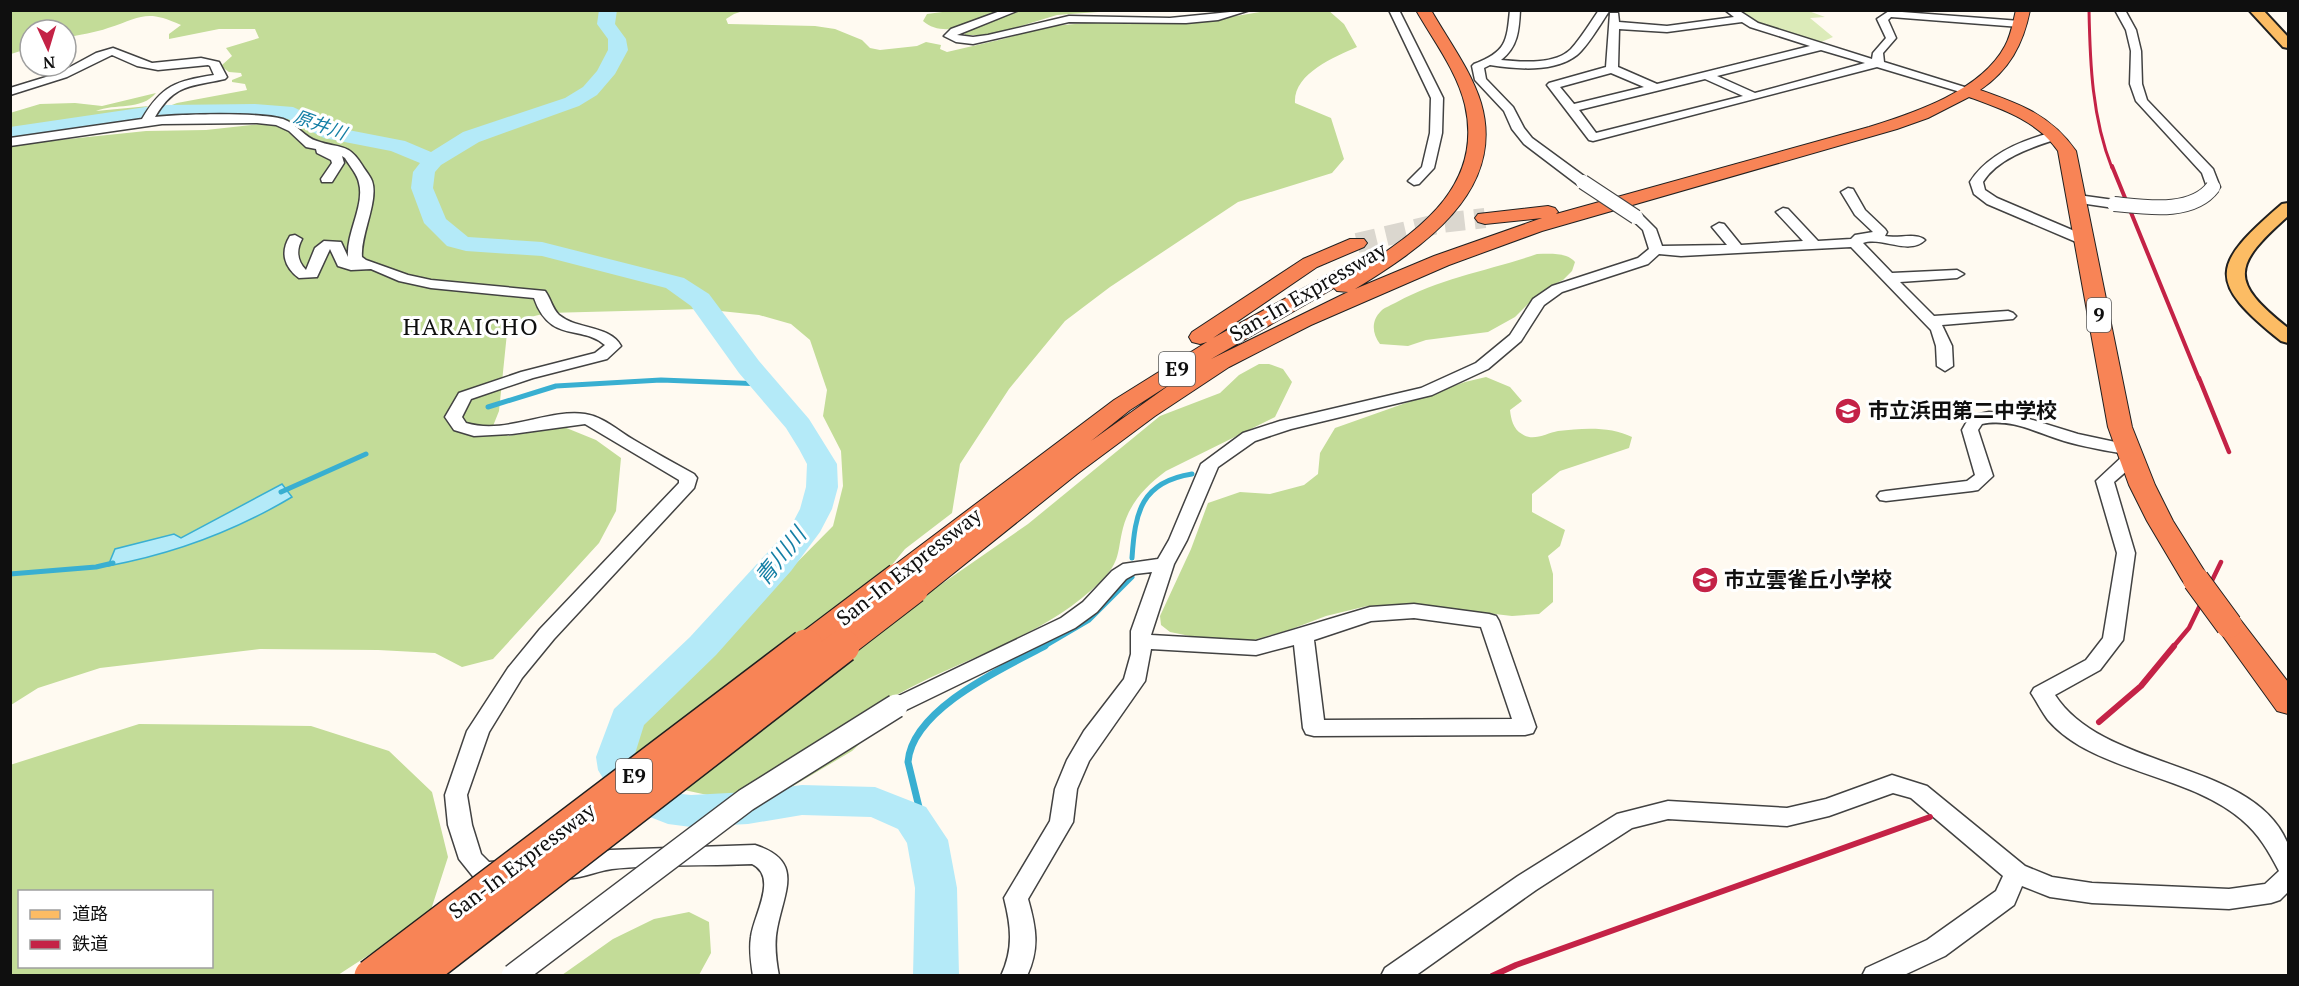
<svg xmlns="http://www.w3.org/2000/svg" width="2299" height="986" viewBox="0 0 2299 986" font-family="'PT Serif','Noto Sans JP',serif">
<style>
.green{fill:#dcebb9}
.forest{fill:#c3dc98;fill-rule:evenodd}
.water{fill:#b4eaf8;stroke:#39afd1;stroke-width:1.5}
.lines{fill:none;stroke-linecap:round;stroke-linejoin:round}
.stream-far1{stroke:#39afd1;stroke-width:5}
.stream{stroke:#39afd1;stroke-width:7}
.river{fill:#b4eaf8;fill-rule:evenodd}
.highway-tunnel{stroke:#dbd7cf;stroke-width:20;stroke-dasharray:20 10;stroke-linecap:butt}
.minor-casing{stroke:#424242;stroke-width:3}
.major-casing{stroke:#202020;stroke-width:4}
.highway-casing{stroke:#202020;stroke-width:2}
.minor{fill:#fff;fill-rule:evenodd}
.major{fill:#fcbc64;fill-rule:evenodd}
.highway{fill:#f88456;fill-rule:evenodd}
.rail-far3{stroke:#c42246;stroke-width:3}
.rail-far2{stroke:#c42246;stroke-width:4}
.rail-far1{stroke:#c42246;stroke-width:4.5}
.rail{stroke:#c42246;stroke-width:6}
.minor-bridge-far1-casing{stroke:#424242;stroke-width:16;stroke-linecap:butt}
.minor-bridge-casing{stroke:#424242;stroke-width:26;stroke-linecap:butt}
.highway-bridge-far1-casing{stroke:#202020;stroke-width:28;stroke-linecap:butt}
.highway-bridge-casing{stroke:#202020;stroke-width:36;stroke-linecap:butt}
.minor-bridge-far1{stroke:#fff;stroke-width:14}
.minor-bridge{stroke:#fff;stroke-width:23}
.highway-bridge-far1{stroke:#f88456;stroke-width:26}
.highway-bridge{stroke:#f88456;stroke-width:33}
.labels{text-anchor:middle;stroke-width:6;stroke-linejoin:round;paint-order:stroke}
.far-water-label{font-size:18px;font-style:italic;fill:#147fa5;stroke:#fff}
.shield{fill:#fff;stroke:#575757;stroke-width:1.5}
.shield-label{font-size:20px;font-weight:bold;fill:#0f0f0f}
.street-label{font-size:21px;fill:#0f0f0f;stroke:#fff}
.poi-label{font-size:21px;font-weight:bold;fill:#0f0f0f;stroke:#fff;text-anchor:start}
.water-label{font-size:22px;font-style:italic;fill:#147fa5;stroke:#fff}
.quarter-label{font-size:24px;letter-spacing:1.5px;fill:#0f0f0f;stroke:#fff}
</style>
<rect width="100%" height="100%" fill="#fffaf1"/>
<path class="green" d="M1806,10L1825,17L1810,18L1833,37L1819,43L1753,22L1736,11Z"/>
<path class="forest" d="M746,10L734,14L726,19L728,24L815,26L835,29L862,40L870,48L880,50L917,46L926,42L941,45L940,49L947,52L1003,39L1042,27L1097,22L1218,19L1266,11L1328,10L1344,24L1357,47C1334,57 1293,74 1295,103L1331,118L1344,159L1332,173L1238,202L1110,287L1065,321L1009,389L960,464L952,513L905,549L886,572L913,597L933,590L1028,524L1160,416L1220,393L1239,375L1259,364H1269L1283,369L1292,382L1275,417L1166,471C1146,486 1130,502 1123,528C1117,552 1121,561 1101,581C1039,643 949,660 878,706L872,732L852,751L788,789L726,799L647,782L630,765V741L634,722L667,694L833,526L843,486L841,451L823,416L827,390L810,340L791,324L759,315L701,309L547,313L518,320L507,333L499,411L493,426L508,436L564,427L596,440L621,458L616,511L599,543L493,659L462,667L435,653L378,650L260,649L100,668L38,688L11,705V145L146,131L206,130L287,121C252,109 209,116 173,117L163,115L164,108L177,103L247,90L245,84L232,82V80L242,76L241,73L229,72L222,67V65L232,56L226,48L259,38L255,29H219L169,39V34L181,25C146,9 142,17 108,28C95,33 80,34 66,38V30H30V48L11,54V11Z
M950,11H1008C985,19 945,41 923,21L927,14Z
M1020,11H1112L1057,15L991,35H965L964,31Z
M156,93C141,111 115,103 96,111L149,106L117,117L133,121L11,140L10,113L40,104L75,103L102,106Z
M1537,254C1549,254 1567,252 1575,262L1572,271L1563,280L1552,285L1529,303L1515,317L1488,332L1426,340L1408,346L1380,344C1372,333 1371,321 1381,311C1385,307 1392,305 1397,302C1440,278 1491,270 1537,254Z
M1486,377L1510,387L1522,401L1510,410C1511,419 1513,429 1522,434C1533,442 1547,433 1558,431C1582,428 1611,426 1632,437L1629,448L1560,471L1532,494V512L1565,530L1560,546L1548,556L1553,574V602L1539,614L1512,616L1418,605L1367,606L1326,616L1289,630L1250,641L1200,638L1170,632L1161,625L1160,616L1191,549L1208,503L1240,492L1270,494L1304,485L1318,474L1320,453L1335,428L1465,382Z
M139,724L311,726L389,751L432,792L448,857L429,916L338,975H11L10,765ZM20,892H212V966H20Z
M689,912L709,922L711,953L699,975H562L613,939L654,919Z"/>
<path class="water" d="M282,484L292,497C235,531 173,554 108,566L115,549L174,534L181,538Z"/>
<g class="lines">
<path class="stream-far1" d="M488,407L556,386L661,380L764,384
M281,492L366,454
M1132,558C1135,512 1141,482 1192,474
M10,574L96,567L113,563
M1043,647L1089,620L1132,577"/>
<path class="stream" d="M927,840L908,762C912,709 1003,668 1045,646"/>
<path class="river" d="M599,10H617L615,24L626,39L628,50L615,74L597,95L579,106L479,142L441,165L435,172L433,188L446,219L468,237L542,242L684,278L709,294L759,361L809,419L837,464L838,487L832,509L820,532L791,571L716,655L644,725L634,757L637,768L647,783L672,793L691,795L748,792L802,785L875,787L926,807L948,840L957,888L959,976H913L915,888L907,843L898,829L871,817L802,815L748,824L691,827L668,824L619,805L598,770L596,757L614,709L690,637L790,528L800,509L806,487L807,464L799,449L786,428L739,373L691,306L666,288L542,256L466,251L447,246L424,223L411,188L413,172L420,163L391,151L324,138L288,119L255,116L166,117L159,115L156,111L159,107L166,105L255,104L293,107L338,128L405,141L431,152L463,132L565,98L583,87L597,71L608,50V39L597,24Z
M146,107L153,109L156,113L153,117L10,139V127Z"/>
<path class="highway-tunnel" d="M1357,243L1441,223L1485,218"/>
<defs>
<path id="minor" d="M1003,10H1019L957,35L973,37L988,35L1069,16L1170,18L1250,10L1218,20L1186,23L1069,22L973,44L956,42L944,36L951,29Z
M1389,10H1399L1443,98L1442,133L1434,168L1419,184L1414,185L1408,181L1422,167L1430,133L1431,98Z
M1510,10H1520C1519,30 1518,47 1501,60C1522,62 1555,65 1571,49C1581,38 1590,23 1599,10H1610C1601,23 1588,46 1577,55C1554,73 1516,69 1490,65L1484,68L1486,79L1513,107L1524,128L1532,138L1588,179L1589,182L1588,185H1578L1524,144L1512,129L1504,111L1475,80L1472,66L1474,64C1506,52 1507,42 1510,10Z
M1725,10H1738L1758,23L1872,59L1873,53L1886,38L1877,19L1889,11L2020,21L2025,24L2020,27L1891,17L1888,20L1896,38L1883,53L1884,62L1971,89L1973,91L1967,94L1877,67L1593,141L1589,140L1547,85L1549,83L1606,67L1610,13H1618L1619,22L1667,26L1734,17ZM1742,22L1750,27L1810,46L1657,84L1618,67L1619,29L1667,32ZM1821,50L1865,63L1755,93L1717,76ZM1611,73L1644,87L1574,104L1560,87ZM1705,79L1743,96L1596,133L1579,110Z
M2115,10H2125L2136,30L2141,51L2142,84L2147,100L2213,169L2220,187L2218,190H2208L2202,173L2136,101L2130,84L2131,51L2126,30Z
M113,48L152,63L201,58L219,62L227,77L225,79C191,87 175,83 155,117C181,114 259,112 283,119C297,124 305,138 317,141C339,149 348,142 362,165C365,170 370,176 372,181C379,201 360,235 362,257L366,260L408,275L431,280L545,291C551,299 552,308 559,315C577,330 610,325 621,346L607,359L533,378L471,399L462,417L466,423C506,435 546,409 585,414C604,417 618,431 634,440C654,452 674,463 694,474L697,478L694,488L554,639L522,678L489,732L467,795L472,825L481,854L489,862L506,861L515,864L518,871L515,878L484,882L475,879L459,859L448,825L445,795L467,731L508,668L540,629L679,483V480L585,424L512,434L474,436L454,430L445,417L459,393L521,372L595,353L605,345C581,324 550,344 534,298L431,288L399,281L371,269L351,270L338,266L330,249L317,277L299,278C284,267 280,252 290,236L295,235L302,239C296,250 297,261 306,270L315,248L324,241L341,242L348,257C346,233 365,205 359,183C358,175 349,165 345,158L342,156L344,163L332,182H322L321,179L332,163L331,160L317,153L316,149L306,147L289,131L276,125L257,123L162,124L10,146V138L142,119C162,85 176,81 214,75L210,66L208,65L158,70L137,66L112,55L67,77L10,95V88L59,73L96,53Z
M2050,133L2056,137L2054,140C2030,148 1997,159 1983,182L1985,190L1997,198L2091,238L2093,241L2091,244H2081L1987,204L1974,194L1970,182C1987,155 2020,141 2050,133Z
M1848,188L1853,189L1865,210L1885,229L1887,232L1885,236C1897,239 1916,232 1925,240C1909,256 1881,236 1863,243L1892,273L1957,270L1964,274L1957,278L1900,282L1934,316L2008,311L2013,313L2016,316L2013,319L1942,325L1952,346L1953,366L1945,371L1937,366L1936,346L1931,330L1851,247L1681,256L1659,254L1648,264L1562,292L1544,305L1521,341L1488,369L1432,395L1291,429L1255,441L1218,467L1187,540L1174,564L1151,635L1256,641L1370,607L1414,604L1489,614L1496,616L1499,621L1536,727L1533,733L1525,735L1314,736L1306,734L1303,728L1294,645L1256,655L1151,649L1145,681L1089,761L1077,789L1073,822L1028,899C1036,927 1040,948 1027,976H1001C1014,948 1011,926 1004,898L1050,821L1055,789L1067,760L1084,731L1124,679L1131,654V631L1152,572L1135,574L1126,579L1097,612L1075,628L904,711L896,714L888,711L885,706L888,701L1061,618L1083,602L1112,571L1123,564L1158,559L1169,540L1201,464L1243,433L1280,421L1421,388L1476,363L1510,335L1533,299L1552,286L1638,258L1649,249L1643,230L1629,217L1631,214H1641L1656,229L1662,246L1727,245L1712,227L1719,223L1724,224L1741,245L1803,241L1776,212L1783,208L1788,209L1818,241L1851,239L1855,235L1873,232L1855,215L1841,192ZM1414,618L1481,627L1512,719L1324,720L1314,640L1371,621Z
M2078,195L2114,200L2121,204L2114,208L2073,202L2071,199Z
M1989,412L2013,414L2078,434L2134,446L2137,450L2134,454L2140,458L2137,462L2114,482L2135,553L2123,640L2100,670L2055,695C2104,771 2252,760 2287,842C2292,852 2288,880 2288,892L2280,900L2271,903L2229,909L2092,903L2050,897L2022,886L2014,905L1945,956L1902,976H1862L1866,968L1927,940L1996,891L2003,876L1911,798L1893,793L1829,816L1787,826L1668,819L1632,828L1536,890L1415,976H1381L1385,968L1518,876L1617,814L1668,801L1787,808L1826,799L1892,775L1927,786L2025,866L2052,877L2092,883L2229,889L2265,884L2279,871C2269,852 2259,834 2242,820C2190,774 2092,772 2048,720C2042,712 2037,702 2031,693L2034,688L2086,660L2103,638L2117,553L2096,481L2125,454C2104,450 2084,447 2064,441C2037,433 2012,418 1982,424L1978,430L1993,476L1978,490L1972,491L1886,501L1880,500L1877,496L1880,492L1886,491L1967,481L1975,475L1962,430L1970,416Z
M755,845C805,861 784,891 777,929C774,944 776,960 779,976H753C751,963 749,950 751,937C753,916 779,877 752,864C706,866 658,864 612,869C591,872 574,883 552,876L549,869L552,862L561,859H578L610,850Z"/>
<path id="major" d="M2249,10H2263L2288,37V48L2283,47Z
M2288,203V216C2233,265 2228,281 2288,328V343L2281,341C2206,281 2211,265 2282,204Z"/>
<path id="highway" d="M1416,10H1431C1448,40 1471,70 1481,103C1507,192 1420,249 1355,289L1434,256L1542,218L1485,224L1478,222L1475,218L1478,214L1548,206L1555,208L1558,212L1556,214L1869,127C1914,113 1981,91 2005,46C2011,35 2013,22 2016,10H2030C2023,45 2009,70 1980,90C2020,104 2051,115 2076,151L2132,427L2155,485L2173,521L2210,580L2206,586L2196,589L2186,586L2182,580L2147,521L2129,485L2108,427L2058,151C2038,121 2002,109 1969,97L1928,118L1897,129L1542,231L1449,265L1311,325L1229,367L1155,416L1077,474L925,596L915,599L905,596L901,590L907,583L898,585L888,582L884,576L888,570L1114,400L1207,342L1200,344L1192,342L1189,337L1192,332L1303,259L1350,239H1364L1367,243L1364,247L1317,267L1213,338L1350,263L1357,261L1366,265C1424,227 1483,183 1465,105C1457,71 1433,40 1416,10ZM1334,288L1337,291L1348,292L1211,359ZM1175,381L1091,441L1130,410Z
M2229,615L2239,618L2288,682V714L2277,711L2215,625L2219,618Z"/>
</defs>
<use href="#minor" class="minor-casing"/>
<use href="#major" class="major-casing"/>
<use href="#highway" class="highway-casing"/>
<use href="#minor" class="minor"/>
<use href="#major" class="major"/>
<use href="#highway" class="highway"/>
<path class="rail-far3" d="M2089,10C2090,63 2092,118 2112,168"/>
<path class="rail-far2" d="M2112,166L2199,379"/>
<path class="rail-far1" d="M2199,378L2229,452
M2173,647L2189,628L2221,562"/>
<path class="rail" d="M2099,722L2141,686L2174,646
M1492,976L1516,965L1930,817"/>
<defs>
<path id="minor-bridge-far1" d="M1583,182L1636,217
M2114,204C2145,207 2192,215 2213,187"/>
<path id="minor-bridge" d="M513,976L746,800L896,706"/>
<path id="highway-bridge-far1" d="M2196,580L2229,625
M804,647L898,576
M841,647L915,590"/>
<path id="highway-bridge" d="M371,976L806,646
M417,976L843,646"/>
</defs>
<use href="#minor-bridge-far1" class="minor-bridge-far1-casing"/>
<use href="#minor-bridge" class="minor-bridge-casing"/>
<use href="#highway-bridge-far1" class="highway-bridge-far1-casing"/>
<use href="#highway-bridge" class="highway-bridge-casing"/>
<use href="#minor-bridge-far1" class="minor-bridge-far1"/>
<use href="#minor-bridge" class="minor-bridge"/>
<use href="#highway-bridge-far1" class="highway-bridge-far1"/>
<use href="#highway-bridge" class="highway-bridge"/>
</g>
<defs>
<symbol id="school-disc" viewBox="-11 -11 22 22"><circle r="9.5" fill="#c42246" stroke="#fff"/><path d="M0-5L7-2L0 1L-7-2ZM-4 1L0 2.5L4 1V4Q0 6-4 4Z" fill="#fff"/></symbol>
</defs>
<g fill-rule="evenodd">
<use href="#school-disc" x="1833" y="396" width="30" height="30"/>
<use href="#school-disc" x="1690" y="565" width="30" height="30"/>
</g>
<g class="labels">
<g class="far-water-label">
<text transform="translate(320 125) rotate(20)" y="6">原井川</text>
</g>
<g class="shield">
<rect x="2087" y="298" width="24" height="34" rx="4.5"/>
<rect x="1159" y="352" width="36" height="34" rx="4.5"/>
<rect x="616" y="759" width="36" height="34" rx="4.5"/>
</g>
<g class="shield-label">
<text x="2099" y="322">9</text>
<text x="1177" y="376">E9</text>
<text x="634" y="783">E9</text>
</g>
<g class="street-label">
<text transform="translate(1308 292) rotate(-30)" y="7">San-In Expressway</text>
<text transform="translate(909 567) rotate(-38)" y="7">San-In Expressway</text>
<text transform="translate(522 861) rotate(-37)" y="7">San-In Expressway</text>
</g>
<g class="poi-label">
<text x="1868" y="418">市立浜田第二中学校</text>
<text x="1724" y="587">市立雲雀丘小学校</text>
</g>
<g class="water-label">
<text transform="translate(780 556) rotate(-51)" y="8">青川川</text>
</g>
<g class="quarter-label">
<text x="471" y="335">HARAICHO</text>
</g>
</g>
<rect width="2299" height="986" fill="none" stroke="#0f0f0f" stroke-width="24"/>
<rect x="18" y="890" width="195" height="78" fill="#ffffff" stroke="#9f9f9f" stroke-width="1.5"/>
<rect x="30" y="910" width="30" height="9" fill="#fcbc64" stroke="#9f9f9f" stroke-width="1.5"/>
<text x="72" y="920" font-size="18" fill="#0f0f0f">道路</text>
<rect x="30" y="940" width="30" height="9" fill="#c42246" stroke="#9f9f9f" stroke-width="1.5"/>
<text x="72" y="950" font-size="18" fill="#0f0f0f">鉄道</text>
<g transform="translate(48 48) rotate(176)"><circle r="28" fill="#ffffff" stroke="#9f9f9f" stroke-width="1.5"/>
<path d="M0-4.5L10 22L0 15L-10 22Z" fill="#c42246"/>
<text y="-9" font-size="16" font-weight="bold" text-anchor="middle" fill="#0f0f0f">N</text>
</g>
</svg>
